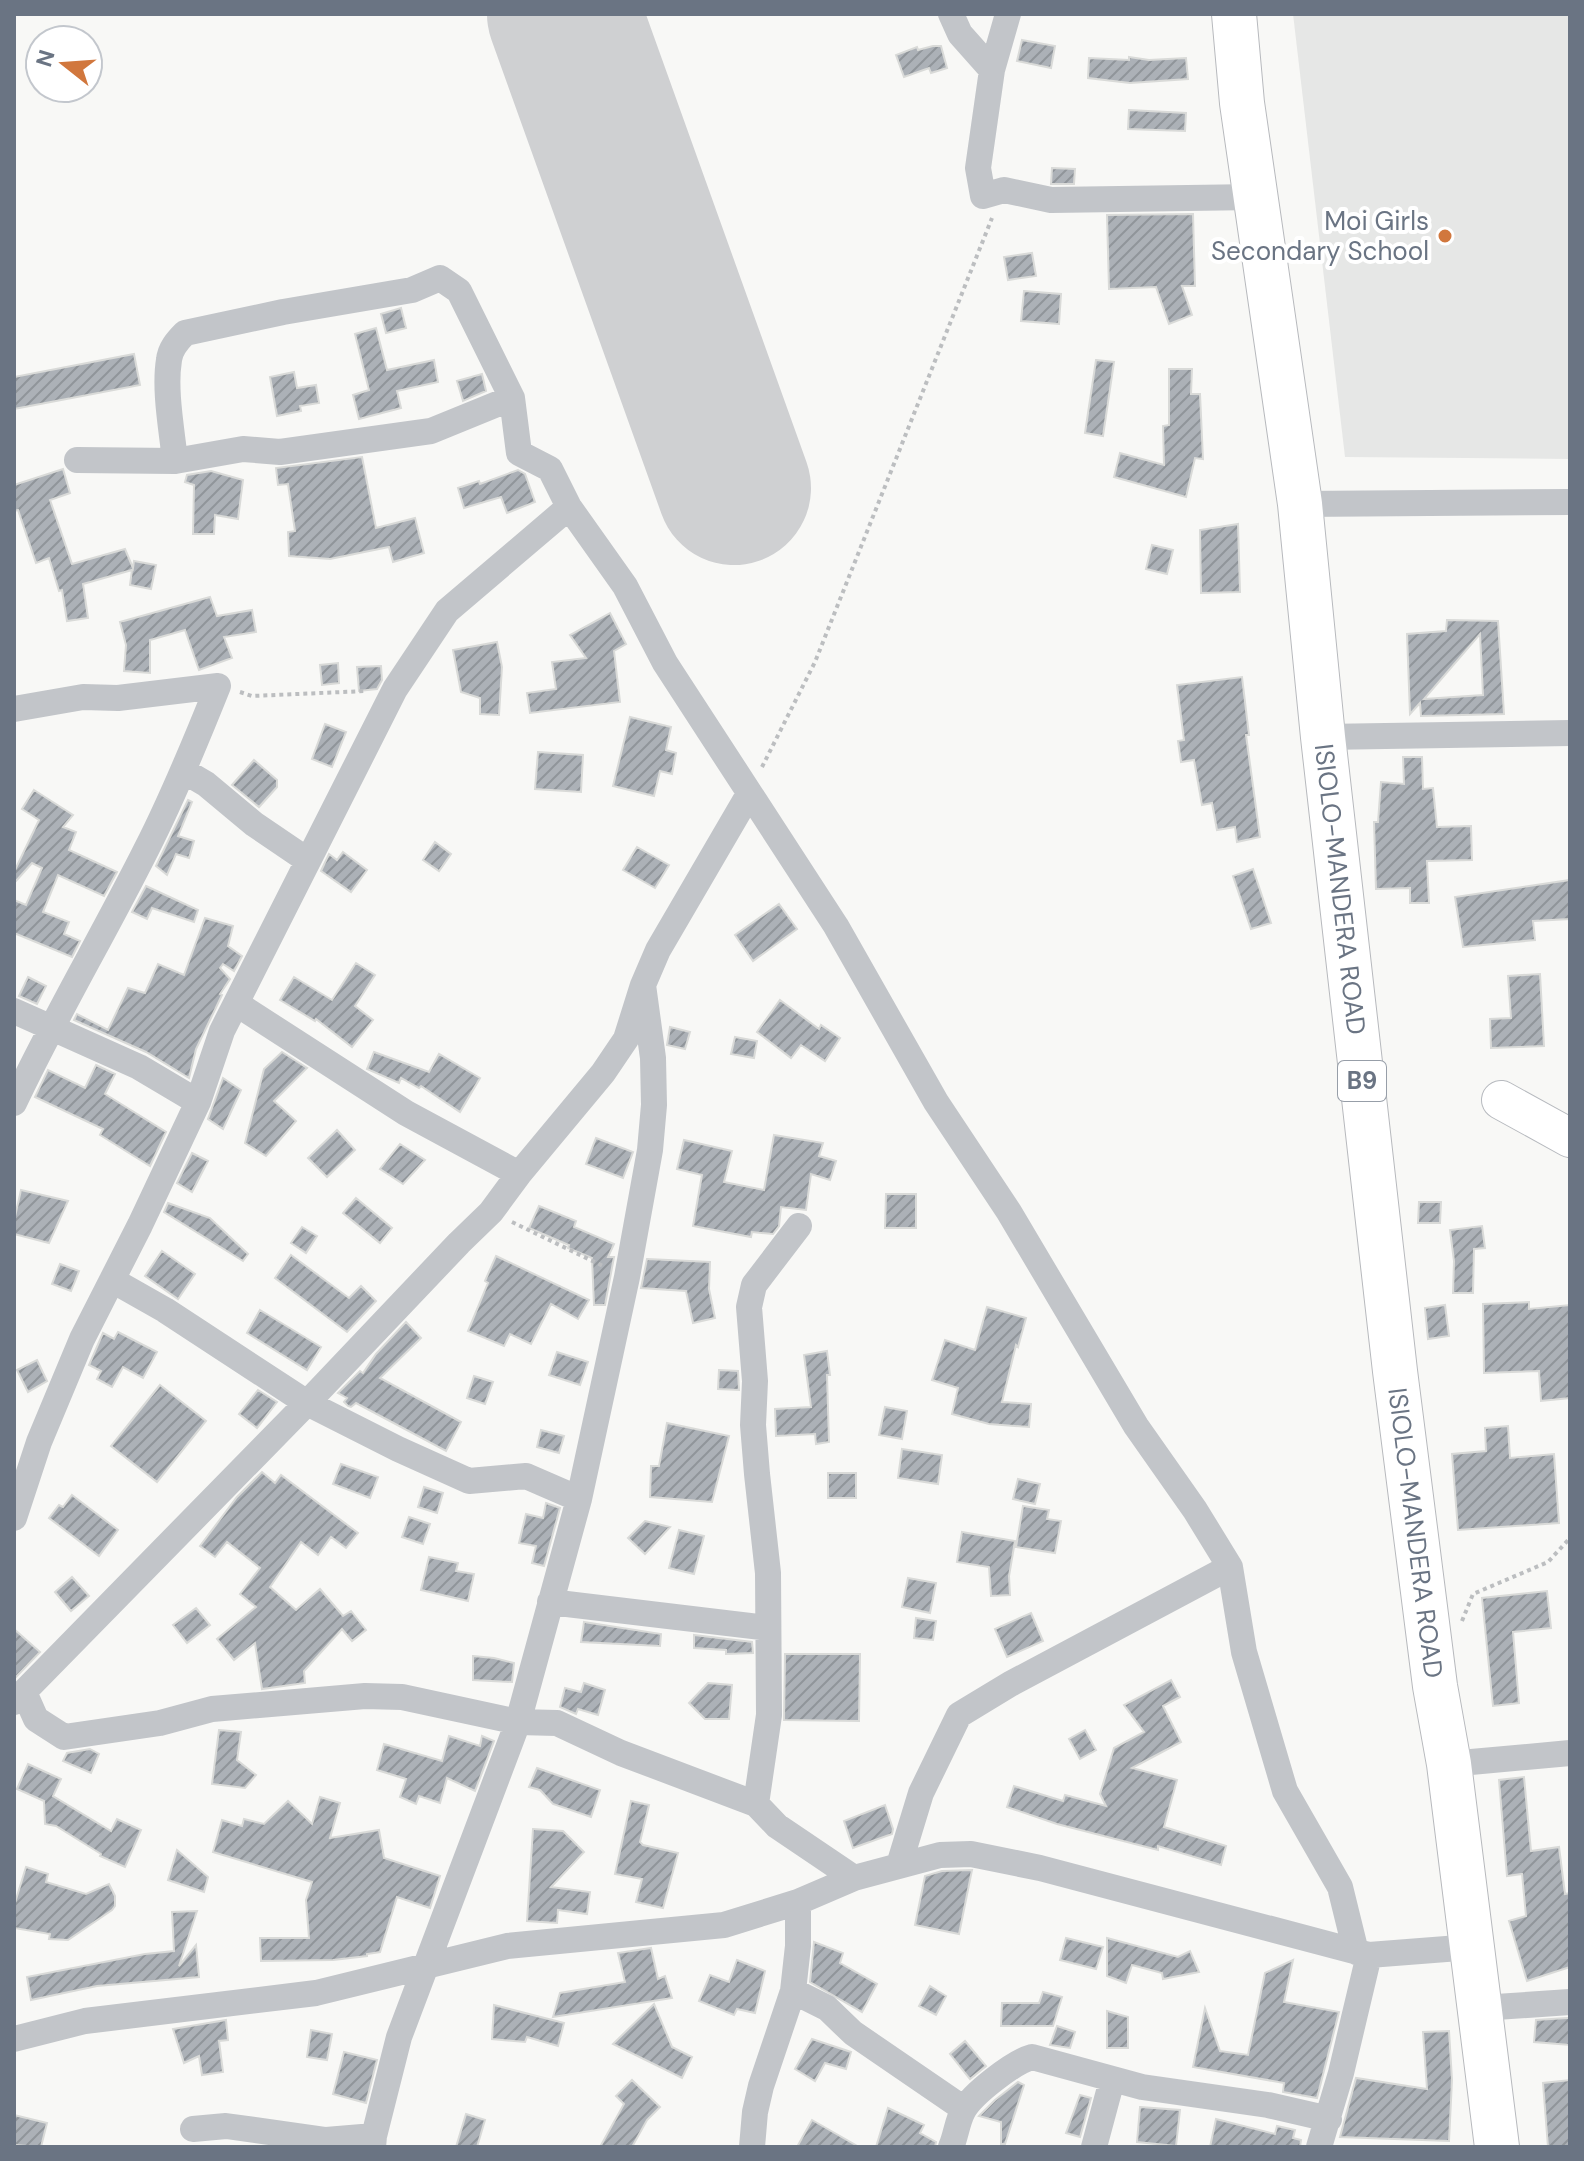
<svg xmlns="http://www.w3.org/2000/svg" width="1584" height="2161" viewBox="0 0 1584 2161" font-family="'DM Sans',sans-serif">
<style>
.built{fill:#e6e7e6}
.lines{fill:none;stroke-linecap:round;stroke-linejoin:round}
.runway{stroke:#cfd0d2;stroke-width:154}
.building{fill:url(#building-hatch);stroke:#d9dad8;stroke-width:2;fill-rule:evenodd}
.secondary-casing{stroke:#b7babf;stroke-width:40}
.highway-casing{stroke:#b7b9bd;stroke-width:46}
.path{stroke:#bcbec0;stroke-width:4;stroke-dasharray:4 4;stroke-linecap:butt}
.street{stroke:#c2c5c9;stroke-width:26}
.secondary{stroke:#fff;stroke-width:38}
.highway{stroke:#fff;stroke-width:44}
.poi-dot{fill:#d1773d;stroke:#fff;stroke-width:3}
.labels{text-anchor:middle;stroke-width:8;stroke-linejoin:round;paint-order:stroke}
.shield{fill:#fff;stroke:#979ea8;stroke-width:2}
.shield-label{font-size:24px;font-weight:bold;fill:#6a7483}
.poi-label{font-size:26px;fill:#6a7483;stroke:#fff;text-anchor:end}
.street-label{font-size:26px;fill:#6a7483;stroke:#fff}
</style>
<defs>
<pattern id="building-hatch" width="6" height="6" patternUnits="userSpaceOnUse" patternTransform="scale(2)"><rect width="6" height="6" fill="#acb1b7"/><path d="M-1 1l2-2M0 6l6-6M5 7l2-2" fill="none" stroke="#90959a"/></pattern>
</defs>
<rect width="100%" height="100%" fill="#f8f8f6"/>
<path class="built" d="M1293,14H1570V459L1345,457Z"/>
<g class="lines">
<path class="runway" d="M564,14L734,488"/>
</g>
<path class="building" d="M1022,40L1055,46L1051,68L1017,61Z
M933,46H941L947,68L931,73L929,68L904,77L896,55L917,47L918,50Z
M1129,57L1149,60L1186,58L1188,79L1130,83L1088,78L1089,58L1129,60Z
M1129,110L1186,113L1185,131L1128,129Z
M1052,168L1075,169L1074,184H1051Z
M1193,214L1195,286H1182L1192,315L1169,324L1156,287L1109,289L1107,215Z
M1032,253L1036,276L1008,280L1004,257Z
M1024,291L1061,294L1059,324L1021,321Z
M401,308L406,328L386,333L381,314Z
M376,328L387,370L434,360L438,382L397,391L401,408L359,419L353,395L369,390L355,334Z
M134,354L140,385L14,409V377Z
M1096,360L1114,362L1103,436L1085,433Z
M1169,369H1192L1191,394H1200L1203,459L1195,458L1186,497L1114,477L1120,453L1164,465L1163,426L1169,425Z
M294,372L297,388L316,385L319,403L300,406L301,411L277,416L270,377Z
M482,374L486,391L463,401L457,381Z
M362,457L376,528L415,518L424,553L393,562L389,547L330,559L289,556L288,532L295,531L288,484L278,485L276,468Z
M63,469L70,493L50,500L72,564L125,549L133,568L134,561L156,565L151,589L130,585L132,570L83,584L88,618L67,621L62,590L59,591L49,558L36,563L18,510L14,511V485Z
M518,470L525,474L535,502L507,513L501,497L464,508L458,488L479,481L480,484Z
M211,471L243,480L238,519L215,515L214,534H193L194,485L185,482L187,475Z
M1238,524L1240,592L1201,593L1200,530Z
M1152,545L1173,550L1167,574L1146,569Z
M210,597L217,616L252,610L256,632L224,637L232,658L199,670L185,630L150,640V673L124,671L126,645L120,622Z
M610,613L626,644L614,651L620,702L530,713L527,693L556,689L552,662L586,658L570,635Z
M1447,620L1498,621L1504,714L1421,716L1420,703L1410,714L1407,634L1446,631ZM1480,634L1483,695L1424,699Z
M497,642L502,667L499,715L480,714V698L461,692L453,650Z
M338,663L339,683L322,685L320,665Z
M381,666L382,680L377,689L359,691L357,667Z
M1242,677L1249,735H1246L1260,837L1237,842L1235,827L1217,830L1212,803L1202,805L1194,760L1181,762L1178,741L1184,740L1177,685Z
M630,717L671,727L666,750L676,753L672,774L660,771L654,796L613,786Z
M325,724L346,732L332,767L312,759Z
M538,752L583,755L581,792L535,789Z
M1403,757H1422L1423,789L1433,788L1437,827L1471,826L1472,860L1427,861L1429,903H1410V888L1376,889L1374,822H1378L1381,782L1404,784Z
M254,760L277,780V787L259,807L232,785Z
M34,790L73,815L63,827L76,832L69,850L117,872L104,896L58,875L43,912L69,922L64,934L80,941L72,957L14,933V900L26,905L42,868L32,863L16,881L14,880V872L39,820L22,809Z
M188,800L192,802L178,836L194,841L189,858L176,854L167,875L156,866Z
M435,842L451,854L439,871L423,860Z
M637,847L669,865L655,888L623,870Z
M343,852L367,870L351,892L321,871L329,854L337,860Z
M1253,869L1271,923L1251,929L1233,876Z
M1570,880V919L1533,921L1535,940L1463,947L1455,897Z
M146,886L198,910L194,922L152,908L147,919L132,912Z
M779,904L797,929L753,961L735,935Z
M205,918L233,926L228,946L242,956L234,971L223,964L220,968L230,979L220,994L222,995L196,1049L189,1078L146,1052L74,1020L77,1014L108,1030L128,988L145,993L158,964L184,975Z
M356,963L375,975L355,1006L373,1020L352,1047L316,1019L315,1021L280,1000L294,977L332,1000Z
M1540,974L1544,1046L1491,1048L1490,1019L1511,1018L1508,976Z
M28,977L46,986L37,1004L19,996Z
M780,1000L819,1029L821,1025L840,1038L825,1061L801,1045L791,1058L757,1032Z
M670,1027L690,1032L685,1049L667,1045Z
M735,1037L757,1041L754,1058L731,1054Z
M282,1052L307,1068L274,1101L296,1121L266,1156L245,1143L264,1069Z
M374,1052L429,1072L439,1054L480,1078L460,1112L421,1086L419,1088L401,1078L399,1083L367,1069Z
M96,1065L115,1074L105,1094L166,1132L150,1166L100,1135L103,1129L35,1097L48,1070L85,1088Z
M223,1078L241,1090L223,1129L208,1119Z
M337,1130L355,1150L327,1177L308,1158Z
M774,1135L823,1143L819,1156L836,1161L830,1180L811,1174L806,1210L781,1207L779,1226L773,1234L752,1232L751,1237L693,1226L702,1175L677,1169L684,1140L732,1151L724,1182L764,1190Z
M596,1138L633,1152L623,1178L586,1164Z
M400,1144L425,1160L403,1184L380,1169Z
M192,1153L208,1161L192,1192L177,1183Z
M21,1190L68,1201L49,1243L14,1234V1221Z
M886,1194H916V1228H885Z
M356,1198L392,1228L380,1243L343,1213Z
M1419,1202H1441L1440,1223H1418Z
M168,1203L210,1218L248,1254L243,1261L164,1212Z
M539,1206L576,1221L574,1227L614,1244L608,1257H614L605,1305H594L592,1258L568,1248L569,1245L529,1228Z
M1482,1226L1485,1248L1474,1249L1473,1293H1453L1454,1261L1450,1230Z
M302,1227L317,1236L306,1253L291,1243Z
M162,1251L195,1274L178,1299L145,1276Z
M291,1255L349,1298L361,1286L376,1301L347,1332L275,1278Z
M496,1256L589,1300L578,1319L551,1304L531,1344L510,1334L504,1346L468,1331L488,1283L485,1281Z
M647,1259L710,1262L709,1289L715,1318L693,1323L686,1291L641,1288Z
M60,1264L79,1271L71,1291L52,1284Z
M1529,1302V1309L1570,1305V1398L1541,1401L1539,1371L1484,1373L1483,1304Z
M1445,1305L1449,1336L1428,1339L1425,1308Z
M987,1307L1026,1318L1018,1347L1016,1345L1002,1402L1031,1404L1029,1427L989,1424L952,1414L958,1388L932,1380L945,1340L975,1350Z
M260,1310L321,1347L307,1370L247,1333Z
M406,1322L421,1338L380,1378L461,1422L446,1451L356,1403L351,1407L348,1406L344,1402L347,1398L338,1393L360,1371L363,1373L376,1354Z
M118,1332L157,1352L143,1378L123,1367L112,1387L97,1379L101,1371L89,1365L103,1333L114,1339Z
M827,1351L830,1375H827L829,1442L816,1444L815,1434L776,1436L775,1409L811,1407L804,1355Z
M557,1352L588,1362L580,1385L549,1375Z
M37,1360L47,1381L28,1392L17,1370Z
M719,1370L738,1371L739,1390L718,1389Z
M474,1376L493,1382L485,1404L467,1398Z
M160,1385L206,1421L157,1482L111,1446Z
M258,1390L277,1402L257,1428L239,1414Z
M885,1407L907,1411L902,1439L879,1435Z
M667,1423L729,1436L712,1502L650,1497L651,1466H659Z
M1508,1426L1510,1458L1554,1454L1559,1523L1458,1530L1452,1454L1486,1451L1485,1428Z
M541,1430L564,1436L559,1453L537,1447Z
M902,1449L942,1455L938,1484L898,1478Z
M341,1464L378,1477L370,1498L333,1484Z
M262,1472L275,1483L281,1475L358,1533L346,1548L331,1537L318,1555L301,1542L270,1587L296,1610L320,1589L343,1616L351,1611L366,1630L352,1641L342,1629L304,1671L305,1683L262,1689L255,1643L234,1660L217,1639L256,1607L240,1594L260,1568L227,1542L215,1557L200,1546L237,1497Z
M828,1473H856V1498H828Z
M1018,1479L1040,1484L1035,1504L1013,1499Z
M424,1487L443,1493L437,1513L418,1507Z
M72,1495L118,1530L99,1556L49,1518L59,1505L63,1507Z
M546,1503L560,1508L544,1566L532,1563L536,1546L519,1543L526,1514L543,1518Z
M1023,1506L1049,1510L1047,1519L1061,1521L1055,1553L1016,1547Z
M409,1517L430,1524L423,1544L402,1537Z
M645,1521L670,1527L645,1554L628,1538Z
M679,1530L704,1536L694,1574L669,1568Z
M962,1532L1015,1541L1009,1576L1010,1595L991,1596L989,1567L957,1562Z
M429,1557L458,1563L456,1571L474,1574L468,1601L421,1590Z
M72,1577L89,1596L71,1611L55,1592Z
M908,1578L936,1583L930,1613L902,1607Z
M1547,1591L1551,1628L1513,1632L1519,1703L1493,1706L1482,1598Z
M196,1608L210,1625L187,1643L173,1625Z
M1031,1613L1043,1641L1007,1657L995,1629Z
M916,1618L936,1621L933,1640L914,1638Z
M584,1622L661,1634L660,1646L581,1642Z
M14,1629L40,1652L14,1679Z
M694,1635L752,1642L753,1653L726,1654V1650L694,1648Z
M785,1654H860L859,1721L784,1720Z
M473,1656L494,1658L514,1663L512,1682L473,1680Z
M1171,1680L1180,1697L1163,1706L1181,1742L1132,1768L1177,1780L1164,1827L1226,1846L1221,1865L1158,1846V1850L1057,1824L1007,1807L1014,1786L1063,1801L1065,1795L1106,1806L1100,1794L1114,1748L1144,1732L1124,1705Z
M584,1683L605,1690L598,1715L578,1709L576,1714L560,1707L565,1688L581,1692Z
M708,1683L732,1685L729,1719H705L689,1703Z
M219,1730L241,1732L237,1760L256,1775L245,1788L212,1784Z
M1085,1730L1096,1750L1080,1759L1069,1739Z
M449,1736L480,1746L482,1736L494,1741L475,1791L447,1778L440,1803L419,1796L416,1804L400,1797L406,1779L377,1770L384,1744L442,1761Z
M90,1749L99,1754L91,1773L63,1761L67,1753Z
M28,1764L61,1779L53,1796L111,1831L117,1819L141,1830L125,1867L100,1856L101,1854L56,1826L45,1824L44,1801L17,1789Z
M537,1768L600,1790L591,1817L553,1804L540,1790L529,1787Z
M1524,1777L1531,1851L1559,1847L1565,1894L1570,1893V1967L1527,1981L1509,1921L1526,1916L1522,1874L1507,1876L1499,1780Z
M320,1797L340,1803L330,1838L379,1830L384,1858L440,1876L430,1908L397,1897L380,1952L367,1954V1956L333,1960L261,1961L260,1938H309L306,1900L312,1882L213,1852L222,1820L242,1826L244,1819L264,1824L288,1801L312,1824Z
M631,1801L649,1805L640,1842L643,1845L678,1853L663,1908L636,1902L642,1879L615,1874Z
M885,1805L893,1829L892,1834L853,1848L844,1821Z
M533,1829L563,1831L584,1852L551,1887L590,1892L587,1914L558,1910L557,1923L527,1921Z
M177,1850L208,1877L204,1892L168,1880Z
M26,1867L48,1874L46,1882L86,1894L109,1884L115,1896V1906L112,1910L68,1940L49,1939L50,1934L14,1928V1906Z
M972,1870L959,1934L915,1925L925,1876L942,1871Z
M197,1911L179,1966L196,1945L199,1977L97,1986L31,2000L27,1977L145,1954L174,1951L172,1912Z
M1066,1938L1103,1947L1096,1969L1060,1960Z
M1107,1938L1178,1957L1190,1951L1199,1972L1163,1979L1162,1973L1132,1965L1126,1983L1107,1976Z
M814,1942L843,1953L840,1963L877,1984L862,2012L810,1982Z
M651,1948L658,1979L665,1976L672,1998L553,2017L560,1993L625,1982L618,1953Z
M737,1960L765,1971L755,2013L737,2009L734,2015L699,2001L710,1975L729,1982Z
M1293,1960L1284,2002L1339,2012L1317,2098L1283,2092L1284,2083L1193,2067L1205,2008L1220,2051L1248,2055L1265,1973Z
M930,1986L946,1996L936,2015L919,2006Z
M1043,1992L1062,1997L1053,2026H1001L1002,2003H1039Z
M654,2004L672,2047L692,2057L682,2078L613,2044Z
M494,2005L564,2023L558,2046L527,2037L525,2042L492,2039Z
M1107,2011L1128,2017V2048H1107Z
M1567,2018H1570V2045L1534,2042L1536,2020Z
M226,2020L228,2040L219,2041L223,2072L202,2075L199,2056L184,2063L173,2029Z
M1057,2026L1075,2032L1070,2048L1050,2045Z
M311,2030L332,2034L327,2060L307,2057Z
M1449,2031L1452,2080L1449,2141L1340,2137L1356,2078L1427,2089L1423,2032Z
M812,2039L851,2052L846,2069L825,2063L815,2081L795,2069Z
M965,2041L986,2066L970,2079L950,2054Z
M344,2052L377,2060L366,2103L333,2094Z
M632,2080L660,2107L647,2120L632,2147H600L624,2104L616,2096Z
M1570,2080V2147H1548L1543,2083Z
M1018,2082L1024,2085L1005,2144H1001V2122L979,2116L995,2100Z
M1080,2095L1091,2098L1080,2137L1066,2133Z
M1140,2107L1180,2110L1176,2146L1137,2142Z
M888,2108L924,2125L920,2133L936,2142L935,2147H876Z
M466,2114L485,2120L477,2147H456Z
M14,2115L47,2123L41,2147L14,2145Z
M1216,2119L1275,2134L1277,2126L1295,2130L1293,2138L1301,2140L1300,2147H1210Z
M812,2120L859,2147H797Z"/>
<g class="lines">
<defs>
<path id="secondary" d="M1501,1100L1570,1138"/>
<g id="highway">
<path id="s1" d="M1234,14L1242,103L1300,504L1323,737L1395,1371L1435,1686L1449,1764L1497,2147"/>
</g>
</defs>
<use href="#secondary" class="secondary-casing"/>
<use href="#highway" class="highway-casing"/>
<path class="path" d="M240,692L252,696L366,691
M762,767L815,662L992,218
M512,1222L605,1267
M1462,1621L1473,1594L1548,1562L1570,1538"/>
<path class="street" d="M951,14L960,34L992,70
M1008,14L992,70L978,168L983,196L1004,190L1051,200L1256,197
M77,460L175,461L243,449L280,452L431,431L512,398L519,453L550,469L569,507L625,586L665,663L836,926L936,1102L1009,1212L1136,1426L1195,1510L1230,1567L1244,1652L1285,1791L1340,1887L1356,1952
M175,461C172,431 164,390 169,360C170,349 177,341 185,333L283,312L412,290L440,278L459,291L512,398
M1300,504L1570,502
M14,709L83,697L118,698L218,686C196,741 174,795 147,848C104,934 55,1016 14,1103
M1323,737L1570,733
M184,771L206,784L254,824L307,860
M237,1004L406,1113L519,1174
M14,1011L139,1067L198,1102
M112,1280L165,1310L307,1403L398,1449L469,1481L526,1476L579,1499
M14,1518L39,1442L82,1339L140,1225L198,1102L222,1031L395,689L447,611L569,507
M550,1602L768,1628
M24,1692L36,1719L64,1737L160,1723L212,1709L365,1696L402,1697L518,1722L557,1723L621,1753L756,1804L777,1826L854,1878
M14,1702L307,1403L459,1243L491,1212L519,1174L603,1073L626,1039L643,985L658,950L749,794
M1449,1764L1570,1753
M756,1804L769,1715L768,1573L757,1474L753,1425L755,1381L749,1307L754,1285L799,1226
M899,1865L921,1793L959,1715L1012,1683L1230,1567
M793,1991L827,2008L853,2033L964,2109
M1481,2008L1570,2002
M14,2039L85,2021L316,1993L507,1946L724,1925L798,1902L854,1878L940,1855L971,1854L1040,1868L1369,1955L1472,1947
M193,2129L226,2126L326,2140L374,2136
M373,2147L374,2136L399,2037L518,1722L579,1499L627,1277L650,1150L654,1105L653,1058L643,985
M752,2147L755,2112L761,2086L793,1991L798,1946V1902
M951,2147C956,2136 957,2122 963,2111C972,2094 1014,2062 1032,2057L1142,2087L1268,2105L1329,2119
M1094,2147L1112,2080
M1319,2147L1341,2073L1369,1955"/>
<use href="#secondary" class="secondary"/>
<use href="#highway" class="highway"/>
</g>
<circle class="poi-dot" cx="1445" cy="236" r="8"/>
<g class="labels">
<rect class="shield" x="1338" y="1061" width="48" height="40" rx="6"/>
<g class="shield-label">
<text x="1362" y="1089">B9</text>
</g>
<g class="poi-label">
<text x="1429" y="230">Moi Girls<tspan x="1429" dy="30">Secondary School</tspan></text>
</g>
<g class="street-label">
<text dy="9" stroke="none"><textPath href="#s1" startOffset="882">ISIOLO-MANDERA ROAD</textPath></text>
<text dy="9" stroke="none"><textPath href="#s1" startOffset="1530">ISIOLO-MANDERA ROAD</textPath></text>
</g>
</g>
<rect width="1584" height="2161" fill="none" stroke="#6a7483" stroke-width="32"/>
<g transform="translate(64 64) rotate(287)"><circle r="38" fill="#ffffff" stroke="#c3c7cd" stroke-width="2"/>
<path d="M0-6L14 30L0 20L-14 30Z" fill="#d1773d"/>
<text y="-12" font-size="22" font-weight="bold" text-anchor="middle" fill="#6a7483">N</text>
</g>
</svg>
